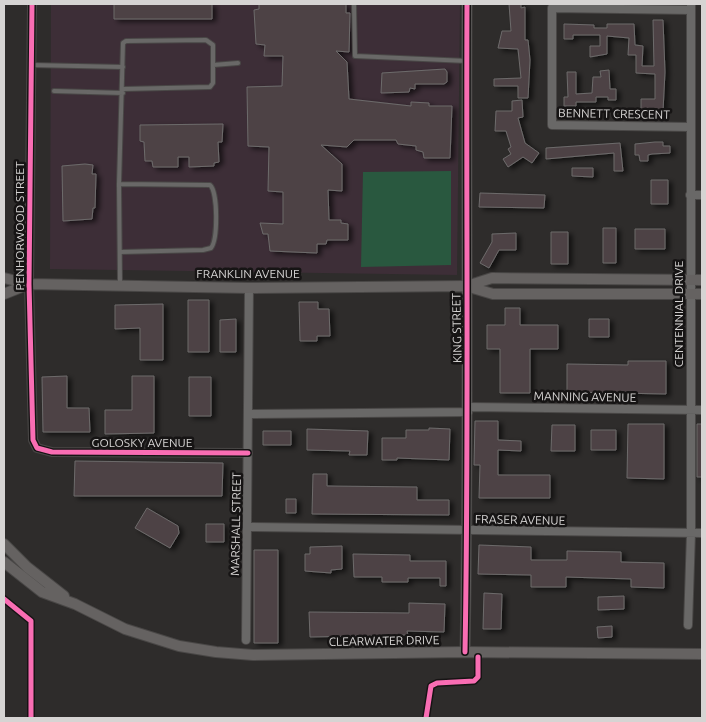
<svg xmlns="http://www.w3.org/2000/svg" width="706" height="722" viewBox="0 0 706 722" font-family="Ubuntu,sans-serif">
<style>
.education{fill:#3d2e37}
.green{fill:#29583f}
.building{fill:#4d4245;stroke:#6d6b6b;filter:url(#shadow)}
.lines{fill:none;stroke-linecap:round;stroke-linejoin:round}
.service-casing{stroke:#494746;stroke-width:6}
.minor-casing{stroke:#494746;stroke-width:10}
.tertiary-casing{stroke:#494746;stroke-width:11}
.secondary-casing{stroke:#494746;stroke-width:12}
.service{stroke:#696867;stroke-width:4}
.minor{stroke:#696867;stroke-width:8}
.tertiary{stroke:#696867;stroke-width:9}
.secondary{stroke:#656261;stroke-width:10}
.cycleway-casing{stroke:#161414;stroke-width:8}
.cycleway{stroke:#f96db3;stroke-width:5}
.labels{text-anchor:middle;stroke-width:5;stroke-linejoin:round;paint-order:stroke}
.street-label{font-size:12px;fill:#d6d4d3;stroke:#161414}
</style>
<defs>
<filter id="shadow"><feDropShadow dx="4" dy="2.5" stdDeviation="2.5" flood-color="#0009"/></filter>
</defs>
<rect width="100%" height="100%" fill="#2e2c2b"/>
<path class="education" d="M51,4H460L457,275L50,269Z"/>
<path class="green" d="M451,171V265L361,267L363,172Z"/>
<path class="building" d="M114,4H212V19H114Z
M259,4H346V13H350L349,52L336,51L347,62L349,99L411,106V102L429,103V106H452L450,158H424L423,152L416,150V146L398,144L396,140H354L347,147L321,145L342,164V191L328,190L329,220H341V223L348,224V240H327L326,244H317V253L270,251L268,234H263L260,223L283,224V192L268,191L269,147L248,146L247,87L282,86L283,56H264L265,45L256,44L254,10L259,9Z
M509,4H521V8L525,7V40H528L530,60L528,98H518V86H494V79L521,78L518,49L498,48L502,31H511Z
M653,20H663L665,72L663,111H641V99H655V74L636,73V55H628L629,38L607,36V54L590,57V46H600V35H573V39H564V24L594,25V28H607V24H634L635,45L643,46L642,66H654Z
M445,69L447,72V82L444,84H415V89L410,88L409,92L381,93L382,73Z
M609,70L610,89H616V100H608V97H596V102H576V106H564V97H568L567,72H576V94L592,93L593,77H601L600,71Z
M522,100L523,117L518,118L525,143L539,153L532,163L523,157L508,167L503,159L511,154L508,149L511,147L506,131H495L496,111H512V101Z
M223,124L222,142H218L219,162L214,163V166L189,167V157H178V167H153L152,161H145L144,142L140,141V125Z
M655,142H663V146H670V153L652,154L648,155V161H640L639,155H635V144Z
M620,143L623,171H614V153L546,159V148Z
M85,164L93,165L92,174H96L95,208H93L92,219L63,221L62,166Z
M572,168H593V177L572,176Z
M651,180H668V204H651Z
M480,193L545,195L544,208L479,207Z
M603,228H616V263H603Z
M635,229H665V249H635Z
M551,232H568V264H551Z
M516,233V250H499L489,268L480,263L492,242V234Z
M188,300H209V352H188Z
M299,302H318V309H329L330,336H317V341H300Z
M163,304V360H140V328L115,329V305Z
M505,308H520V325H558V349H530V393H500V349H487V325H505Z
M236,319V352H220V320Z
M589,319H609V337H589Z
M628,361H666V394L567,392V364L628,365Z
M67,376V408H89L90,432H43L42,377Z
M132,376H154V433L105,434V410H132Z
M189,377H211V416H189Z
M475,421H498V440L521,441V451L498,450V475H550V498H479L480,465H474Z
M628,424H664V479L627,478Z
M697,424H702V477H697Z
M552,425H575V451H551Z
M429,428L450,429L449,460L397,458V460H382V438H406V430H429Z
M307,429L368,431L367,455H349L350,451L307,450Z
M591,430H616V450H591Z
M263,431H291V445H263Z
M75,461L223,463L222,496H74Z
M313,474H327V486L417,487V500H449V515L312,514Z
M286,499H296V513H286Z
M147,508L178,526L179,533L170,548L135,528Z
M206,524H224V542H206Z
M479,545L531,547V560H567V551L621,552V562L664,563V588L631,587V579L566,577V587H531V575L478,574Z
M342,546V569L331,570V573L305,571V554H310V547Z
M254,550H278V643H254Z
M353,554L410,555V561H446V586H440V578H408V582H382V577H354Z
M484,593L502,594L501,629H483Z
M624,596V609L598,610V597Z
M409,603L445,604L444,632L407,631L408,635L310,637L309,612L409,613Z
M612,626V637L598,638L597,627Z"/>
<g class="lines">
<defs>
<path id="service" d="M354,4L355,56L467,61
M31,65L123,67
M213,65L238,63
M54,91L123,93
M119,184L210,185C218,192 218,239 211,248L203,250L120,252
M120,284L119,184L123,43L126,41L206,40L213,45V83L210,87L123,89"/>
<path id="minor" d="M32,4L29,284L33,440L37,448L52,452L248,453
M691,127L552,125V8L691,10
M690,195H702
M468,407L702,410
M249,414L468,412
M248,527L702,533
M688,625L691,533V4
M246,640L249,288"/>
<path id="tertiary" d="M465,652C469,436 466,220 467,4"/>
<path id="secondary" d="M4,278L29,284L249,288L466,286L493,294H702
M467,286L492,278L702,280
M4,294L29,284
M4,544L27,567L64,596
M4,562L42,592L75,604L125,629L179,646L216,652L253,655L465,652L702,654"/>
</defs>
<use href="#service" class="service-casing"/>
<use href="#minor" class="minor-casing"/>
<use href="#tertiary" class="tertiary-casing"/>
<use href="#secondary" class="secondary-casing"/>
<use href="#service" class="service"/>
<use href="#minor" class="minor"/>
<use href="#tertiary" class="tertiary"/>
<use href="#secondary" class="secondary"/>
<defs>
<path id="cycleway" d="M32,4L29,284L33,440L37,448L52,452L248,453
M4,599L31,621V718
M465,652C469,436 466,220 467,4
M426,718L431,686L437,683L474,681L478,677V657"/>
</defs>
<use href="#cycleway" class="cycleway-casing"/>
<use href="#cycleway" class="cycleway"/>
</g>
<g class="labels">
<g class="street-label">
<text transform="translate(614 114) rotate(1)" y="4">BENNETT CRESCENT</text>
<text transform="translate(20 226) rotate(-90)" y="4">PENHORWOOD STREET</text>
<text x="248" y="278">FRANKLIN AVENUE</text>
<text transform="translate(679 314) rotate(-90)" y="4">CENTENNIAL DRIVE</text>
<text transform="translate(457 328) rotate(-91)" y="4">KING STREET</text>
<text transform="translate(585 397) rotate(1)" y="4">MANNING AVENUE</text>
<text x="142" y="447">GOLOSKY AVENUE</text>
<text transform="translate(520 520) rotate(1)" y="4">FRASER AVENUE</text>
<text transform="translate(236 524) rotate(-89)" y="4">MARSHALL STREET</text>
<text transform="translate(384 641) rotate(-1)" y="4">CLEARWATER DRIVE</text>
</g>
</g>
<rect width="706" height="722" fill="none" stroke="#d6d4d3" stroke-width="10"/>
</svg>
